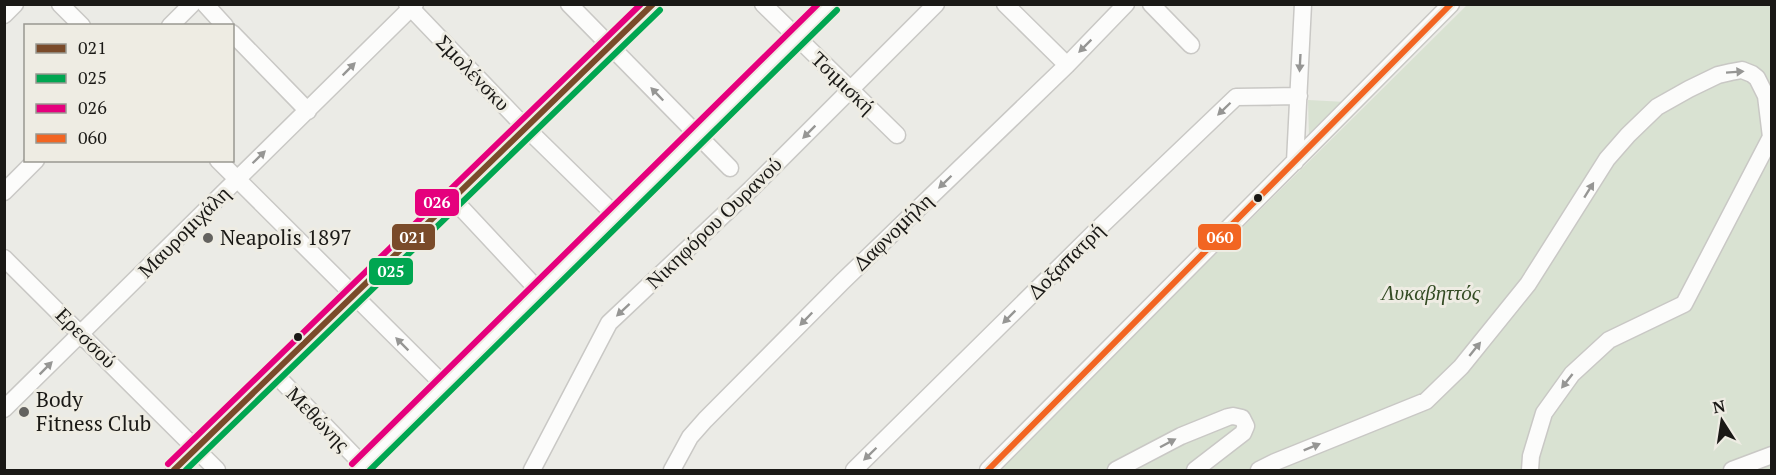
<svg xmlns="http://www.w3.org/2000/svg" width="1776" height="475" viewBox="0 0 1776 475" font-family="'PT Serif',serif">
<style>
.green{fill:#d9e2d2}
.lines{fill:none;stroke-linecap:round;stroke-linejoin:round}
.minor-casing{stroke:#c9c8c5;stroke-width:19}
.minor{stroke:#fcfcfb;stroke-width:16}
.bus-1-casing{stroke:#eeece3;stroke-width:10}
.bus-2-casing{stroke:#eeece3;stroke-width:10}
.bus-3-casing{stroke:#eeece3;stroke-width:10}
.bus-4-casing{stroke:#eeece3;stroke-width:10}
.bus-1{stroke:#7a4b2a;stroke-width:6}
.bus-2{stroke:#00a651;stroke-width:6}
.bus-3{stroke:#e5007d;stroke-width:6}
.bus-4{stroke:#f26522;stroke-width:6}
.oneway{fill:#969694}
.bus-dot{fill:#1a1916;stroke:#eeece3;stroke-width:2}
.poi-dot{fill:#63625f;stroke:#eeece3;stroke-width:2}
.labels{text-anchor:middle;stroke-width:6;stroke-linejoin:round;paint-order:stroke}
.street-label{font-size:21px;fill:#1a1916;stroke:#eeece3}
.poi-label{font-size:21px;fill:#1a1916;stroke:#eeece3;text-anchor:start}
.park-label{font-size:21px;font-style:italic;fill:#334b23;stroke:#eeece3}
.line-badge{stroke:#eeece3;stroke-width:2}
.badge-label{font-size:16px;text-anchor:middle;font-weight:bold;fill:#fff}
</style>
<rect width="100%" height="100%" fill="#ebebe6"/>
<path class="green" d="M1467,5H1771V470H998Z
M1308,100L1346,102L1309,138Z"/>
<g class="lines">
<defs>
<path id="minor" d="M60,4L82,26
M205,4L225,26
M407,4L523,125L616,216
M569,4L730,168
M763,4L897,135
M1005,4L1067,65
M1151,4L1191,45
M4,15L15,4
M170,26L192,4
M232,33L308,111
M218,160L444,385
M1295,162L1303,4
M4,192L36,160
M453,199L539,291
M4,258L217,470
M274,373L363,465
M4,409L415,4
M174,470L654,4
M358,470L831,4
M532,470L609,323L751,189L936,4
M672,470L690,437L705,420L842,282L1067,65L1126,4
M854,470L1102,225L1236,97L1299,96
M988,470L1451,4
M1116,470L1181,436L1228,417L1233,416L1242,418L1246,426L1243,433L1195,470
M1259,470L1275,462L1426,401L1461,367L1528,284L1607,159L1628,135L1657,107L1689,89L1718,75L1731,72L1742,70L1752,74L1757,78L1766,96L1771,137L1684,304L1609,340L1572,374L1544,413L1531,456L1530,470
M1732,470L1772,455"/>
</defs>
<use href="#minor" class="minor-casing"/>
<use href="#minor" class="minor"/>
<defs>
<path id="bus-1" d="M174,470L653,4"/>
<path id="bus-2" d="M186,470L660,10
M370,470L837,10"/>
<path id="bus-3" d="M168,464L641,4
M352,464L818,4"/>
<path id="bus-4" d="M988,470L1451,4"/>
</defs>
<use href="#bus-1" class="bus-1-casing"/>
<use href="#bus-2" class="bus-2-casing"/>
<use href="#bus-3" class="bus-3-casing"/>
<use href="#bus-4" class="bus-4-casing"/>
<use href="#bus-1" class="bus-1"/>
<use href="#bus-2" class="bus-2"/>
<use href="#bus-3" class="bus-3"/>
<use href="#bus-4" class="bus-4"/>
</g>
<defs><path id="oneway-solid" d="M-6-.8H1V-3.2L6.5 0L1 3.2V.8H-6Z" transform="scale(1.5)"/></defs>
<g class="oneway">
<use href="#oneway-solid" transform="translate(1085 46) rotate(135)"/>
<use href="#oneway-solid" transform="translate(1300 63) rotate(93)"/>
<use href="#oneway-solid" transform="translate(349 69) rotate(-45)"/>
<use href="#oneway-solid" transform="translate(1735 72) rotate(-4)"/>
<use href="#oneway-solid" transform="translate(657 94) rotate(-134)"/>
<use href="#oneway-solid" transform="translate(1224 109) rotate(136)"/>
<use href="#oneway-solid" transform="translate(809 132) rotate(135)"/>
<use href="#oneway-solid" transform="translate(259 157) rotate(-44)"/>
<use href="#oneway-solid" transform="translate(945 182) rotate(136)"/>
<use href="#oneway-solid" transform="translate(1589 190) rotate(-58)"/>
<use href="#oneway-solid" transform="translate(623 310) rotate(137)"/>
<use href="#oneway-solid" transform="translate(1009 317) rotate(135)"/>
<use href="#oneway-solid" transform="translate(806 319) rotate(134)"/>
<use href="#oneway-solid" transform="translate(402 344) rotate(-135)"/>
<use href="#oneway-solid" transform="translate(1475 349) rotate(-51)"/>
<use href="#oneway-solid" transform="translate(46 368) rotate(-45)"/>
<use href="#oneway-solid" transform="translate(1567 381) rotate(128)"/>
<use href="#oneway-solid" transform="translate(1168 443) rotate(-28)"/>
<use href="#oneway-solid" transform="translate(1312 447) rotate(-22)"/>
<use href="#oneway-solid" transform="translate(870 454) rotate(136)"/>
</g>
<g class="bus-dot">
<circle cx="1258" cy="198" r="5"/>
<circle cx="298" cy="337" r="5"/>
</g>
<g class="poi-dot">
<circle cx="208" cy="238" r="6"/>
<circle cx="24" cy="412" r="6"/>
</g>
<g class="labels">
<g class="street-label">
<text transform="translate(473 73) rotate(46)" y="7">Σμολένσκυ</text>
<text transform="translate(843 83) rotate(44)" y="7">Τσιμισκή</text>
<text transform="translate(714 223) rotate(-44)" y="7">Νικηφόρου Ουρανού</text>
<text transform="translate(184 232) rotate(-45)" y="7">Μαυρομιχάλη</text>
<text transform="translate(893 232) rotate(-44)" y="7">Δαφνομήλη</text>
<text transform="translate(1066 261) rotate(-45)" y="7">Δοξαπατρή</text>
<text transform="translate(86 338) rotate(45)" y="7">Ερεσσού</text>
<text transform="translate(318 419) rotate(46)" y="7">Μεθώνης</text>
</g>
<g class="poi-label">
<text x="220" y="245">Neapolis 1897</text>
<text x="36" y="407">Body<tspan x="36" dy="24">Fitness Club</tspan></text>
</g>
<g class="park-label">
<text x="1431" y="300">Λυκαβηττός</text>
</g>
</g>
<g class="line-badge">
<rect x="414" y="188" width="46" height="29" rx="6" fill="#e5007d"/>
<rect x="391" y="223" width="45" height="28" rx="6" fill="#7a4b2a"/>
<rect x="1197" y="223" width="45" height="28" rx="6" fill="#f26522"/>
<rect x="368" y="257" width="46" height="29" rx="6" fill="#00a651"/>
</g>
<g class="badge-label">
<text x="437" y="208">026</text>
<text x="413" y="243">021</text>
<text x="1220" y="243">060</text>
<text x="391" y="277">025</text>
</g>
<rect width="1776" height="475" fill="none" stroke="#1a1916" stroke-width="12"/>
<rect x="24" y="24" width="210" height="138" fill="#eeece3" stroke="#999891" stroke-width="1.5"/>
<rect x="36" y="44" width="30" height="9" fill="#7a4b2a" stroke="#999891" stroke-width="1.5"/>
<text x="78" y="54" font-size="18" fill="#1a1916">021</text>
<rect x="36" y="74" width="30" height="9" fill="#00a651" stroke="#999891" stroke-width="1.5"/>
<text x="78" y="84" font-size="18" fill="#1a1916">025</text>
<rect x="36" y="104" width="30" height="9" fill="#e5007d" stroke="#999891" stroke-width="1.5"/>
<text x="78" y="114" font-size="18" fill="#1a1916">026</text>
<rect x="36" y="134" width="30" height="9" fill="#f26522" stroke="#999891" stroke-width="1.5"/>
<text x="78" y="144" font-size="18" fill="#1a1916">060</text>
<g transform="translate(1722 421) rotate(348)" stroke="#eeece3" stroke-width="4.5" paint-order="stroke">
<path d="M0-4.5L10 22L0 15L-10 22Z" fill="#1a1916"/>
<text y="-9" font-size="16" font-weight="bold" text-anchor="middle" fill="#1a1916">N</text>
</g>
</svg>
